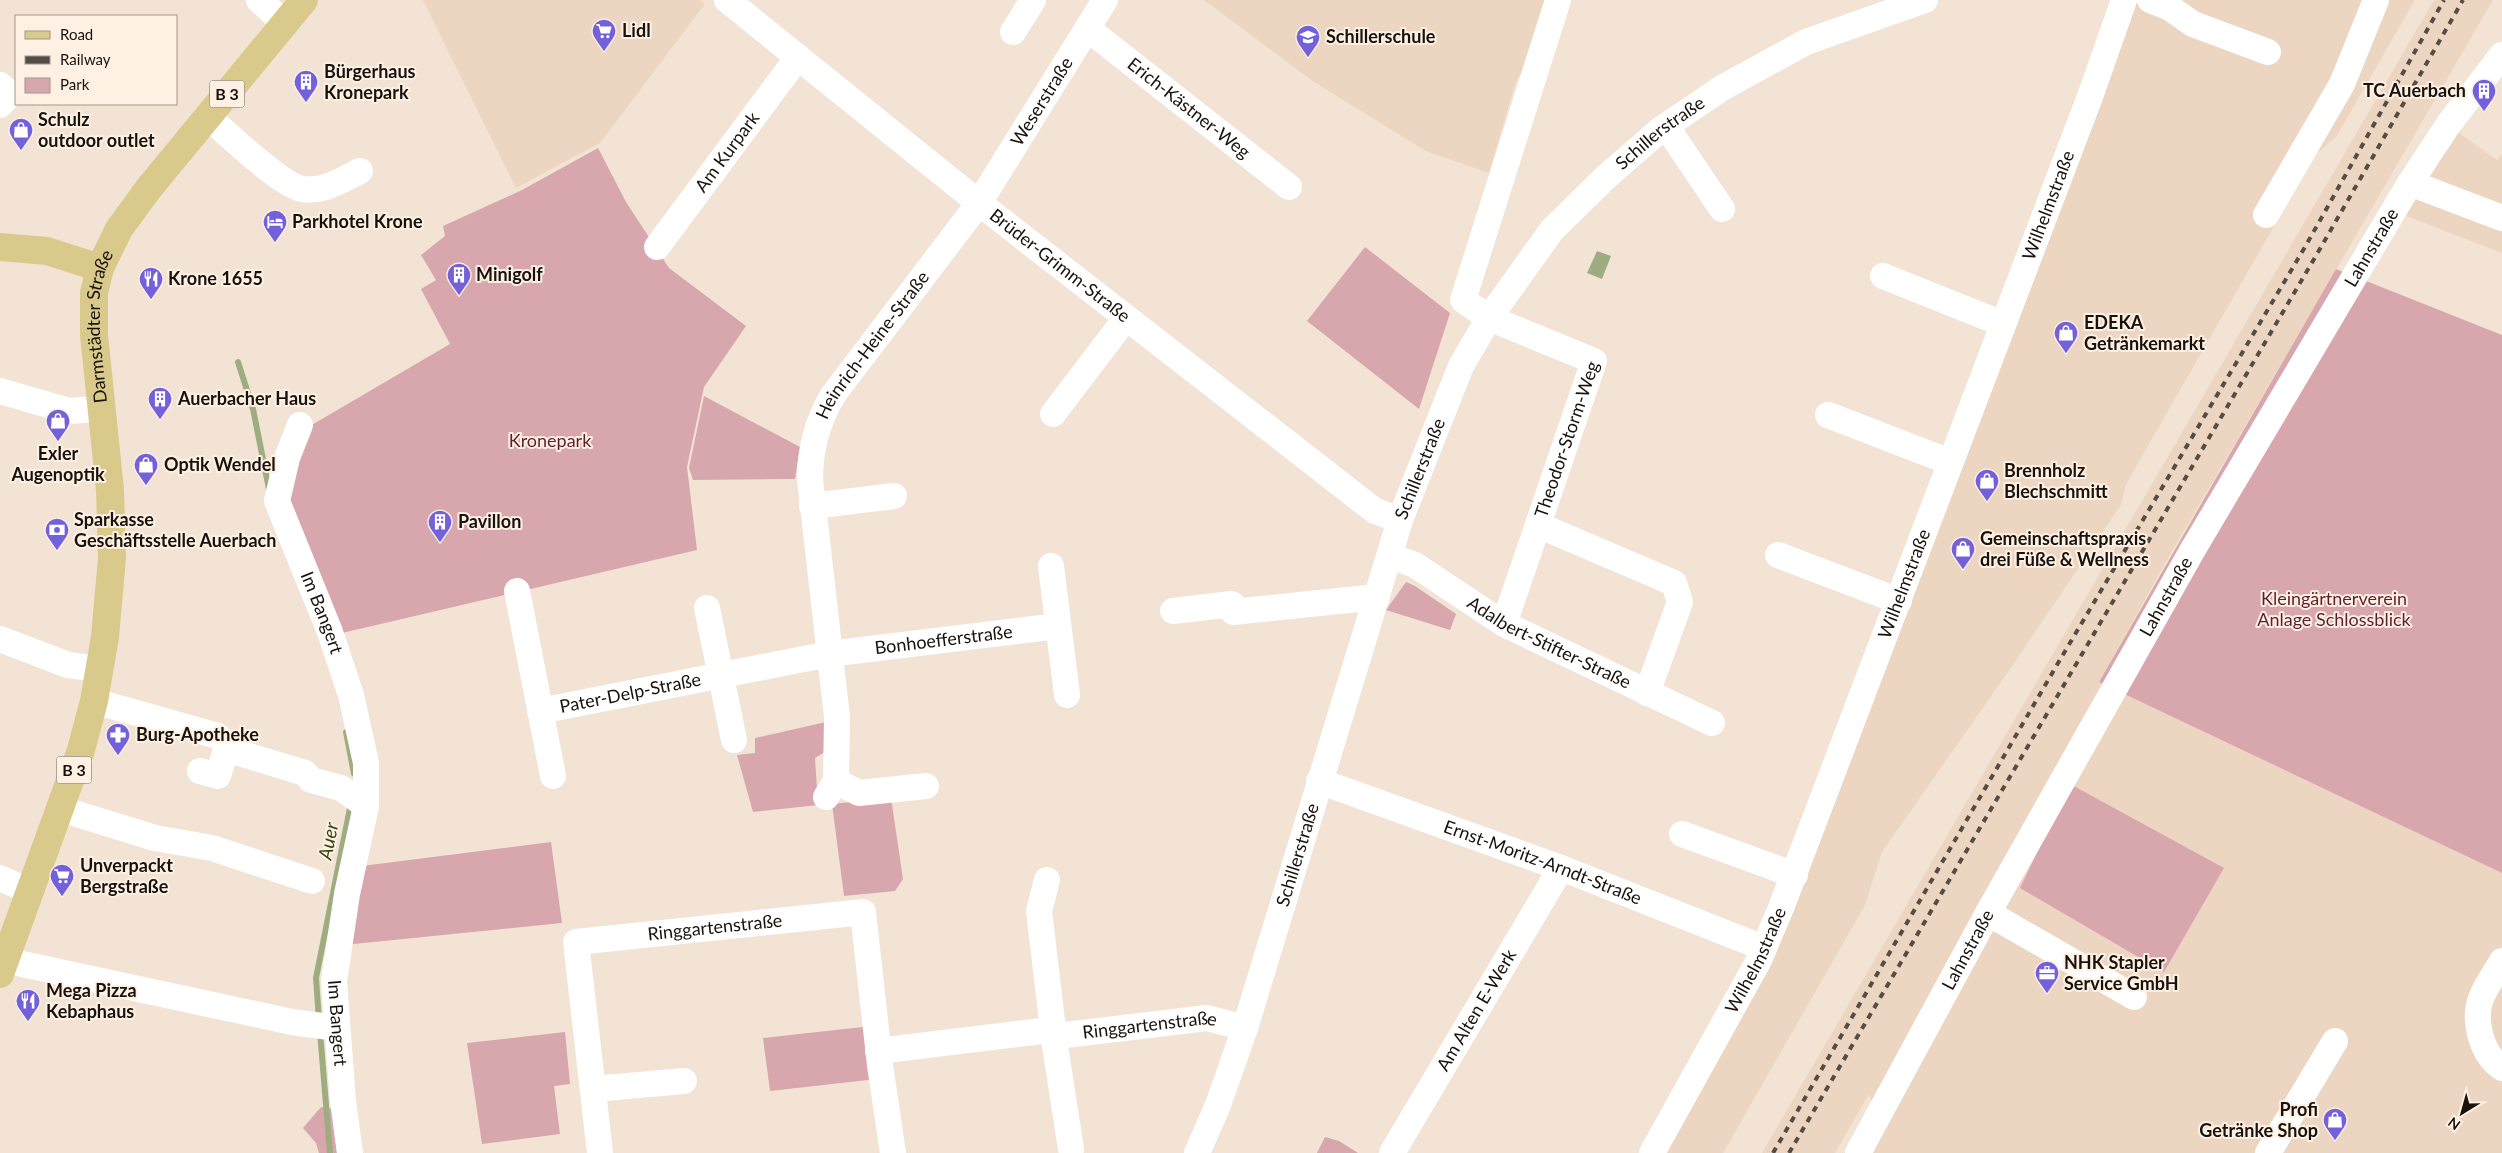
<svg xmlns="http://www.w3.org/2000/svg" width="2502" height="1153" viewBox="0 0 2502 1153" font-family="Lato,sans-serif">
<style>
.built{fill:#ecd6c1}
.green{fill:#d7a7ad}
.water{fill:#9ead80}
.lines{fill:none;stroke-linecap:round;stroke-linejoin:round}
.stream{stroke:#9ead80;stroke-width:6}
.minor{stroke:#fff;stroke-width:26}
.major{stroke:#d9ca8c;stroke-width:28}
.rail{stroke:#554c45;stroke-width:4;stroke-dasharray:6 6;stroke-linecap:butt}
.labels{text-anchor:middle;stroke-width:4;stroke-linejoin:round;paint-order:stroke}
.shield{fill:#fef1e4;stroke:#5d554e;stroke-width:1}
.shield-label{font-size:16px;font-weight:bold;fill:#18120d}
.poi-label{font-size:18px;font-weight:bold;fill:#18120d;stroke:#fef1e4;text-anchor:start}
.street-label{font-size:18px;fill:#18120d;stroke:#fef1e4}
.park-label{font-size:18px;fill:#5f1e2c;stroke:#fef1e4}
.water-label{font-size:19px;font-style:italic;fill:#364411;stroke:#fef1e4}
</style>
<rect width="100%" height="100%" fill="#f3e3d4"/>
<path class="built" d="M423,0H700L705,4L600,143L516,188Z
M1204,0H1557L1515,84L1489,173L1426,151L1314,82Z
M2138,0H2415L2336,137L2315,155L2126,484L2121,505L2010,669L1882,852L1865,905L1723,1153H1658L1713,1054Z
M2434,0H2493L2163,567L2099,682L2502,873V1153H1849L1873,1105L1869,1094L1835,1153H1762Z
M2448,125L2497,160L2502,154V253L2393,211Z"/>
<path class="green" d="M598,148L626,202L669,268L746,326L704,387L687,467L697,550L342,633L283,505L310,426L450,344L421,289L436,280L421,255L445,236L443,226L522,190Z
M1365,247L1450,313L1419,409L1307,321Z
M2336,269L2502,335V873L2099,682Z
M704,396L800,447L795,479L693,480L689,468Z
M1406,582L1415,586L1456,614L1450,630L1386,610Z
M826,722L828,750L815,758L818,805L753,812L737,755L755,753V738Z
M2070,784L2224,868L2164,972L2020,888Z
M891,798L903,879L895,891L844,896L832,804Z
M551,842L562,923L344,945L362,866Z
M872,1026L877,1079L770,1091L763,1038Z
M565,1032L570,1084L554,1086L560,1134L482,1144L467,1043Z
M321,1107L332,1109L337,1153H319L316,1143L303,1128Z
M1325,1137L1339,1141L1358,1153H1317Z"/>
<path class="water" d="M1597,251L1611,256L1602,279L1587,273Z"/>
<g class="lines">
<path class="stream" d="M238,362L253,409L269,489
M346,732L354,774
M319,1020L316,978L351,803
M320,1032L330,1153"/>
<g class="minor">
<path d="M259,0L285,24"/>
<path id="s1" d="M727,0L979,203L1375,511L1400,520"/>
<path d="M2150,0L2170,8L2193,24L2268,52"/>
<path id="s2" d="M1088,29L1289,187"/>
<path d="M1013,32L1033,0"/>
<path d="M0,85L10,94L0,105"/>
<path d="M208,117C227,133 281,186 303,189C324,192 342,180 360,171"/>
<path d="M1666,126L1722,209"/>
<path d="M2410,183L2502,218"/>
<path d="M2266,215L2342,84L2376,0"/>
<path id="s3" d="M657,247L798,57"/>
<path d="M1883,276L2003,324"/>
<path d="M0,391L69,411L100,409"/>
<path d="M1053,414L1126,318"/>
<path d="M1828,415L1950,462"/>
<path id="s4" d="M300,425L287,458L277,501L330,632L351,695L366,763V806L347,894L334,981L343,1101L350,1153"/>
<path d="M812,506L894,496"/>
<path d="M1538,525L1674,583L1680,602L1647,693"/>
<path d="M1778,555L1899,601"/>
<path id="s5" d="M1390,556L1415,565L1504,624L1712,723"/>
<path d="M1051,566L1067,695"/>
<path d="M517,591L553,776"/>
<path d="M707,608L734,740"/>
<path d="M1173,611L1232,604L1233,612L1377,597"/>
<path id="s6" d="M1504,624L1594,361L1489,318L1463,300L1558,0"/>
<path d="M0,639L68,665L100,669"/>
<path d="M94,701L218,736"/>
<path id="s7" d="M540,711L829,654L1058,626"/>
<path d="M200,771L218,776L226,749L305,773L311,780L341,788L366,806"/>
<path d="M836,781L859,793L926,786"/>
<path id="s8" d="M1319,781L1561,868L1764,948"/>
<path id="s9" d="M826,797L836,781L837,717L810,479C810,448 817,422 833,395L979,203L1105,0"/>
<path d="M61,809L155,838L212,848L312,881"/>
<path d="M1682,834L1795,875"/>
<path d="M0,878L29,891"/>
<path d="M1047,880L1039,911L1055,1046L1071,1149"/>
<path d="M1988,913L2134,997"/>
<path d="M4,960L292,1022L337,1028"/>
<path d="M2502,961C2496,972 2487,984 2482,996C2472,1019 2481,1054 2502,1068"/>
<path id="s10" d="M878,1051L1042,1031L1065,1035L1207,1018L1245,1028"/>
<path d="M593,1089L684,1081"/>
<path id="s11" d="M600,1153L576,942L863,912L880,1065L893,1153"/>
<path id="s12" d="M1197,1153L1218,1105L1245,1028L1400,520L1461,366L1489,318L1552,230L1606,177L1660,130L1722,88L1806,42L1925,0"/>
<path id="s13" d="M1392,1153L1561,868"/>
<path id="s14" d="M1652,1153L1759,960L1781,908L2091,94L2124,0"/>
<path id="s15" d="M1858,1153L1988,913L2192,551L2410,183L2448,125L2502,55"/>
<path d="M2268,1153L2335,1041"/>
</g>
<g class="major">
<path d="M0,247L47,251L100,268"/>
<path id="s16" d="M0,974L81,750L94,701L105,637L112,558L110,490L94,335V293L100,268L119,229L149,188L304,0"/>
</g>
<path class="rail" d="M1773,1153L2061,658L2305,247L2444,0
M1789,1153L2317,254L2463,0"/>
</g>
<defs>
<symbol id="supermarket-pin" viewBox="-11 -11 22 30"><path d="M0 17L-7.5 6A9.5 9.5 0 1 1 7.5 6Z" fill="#7361dc" stroke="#fef1e4"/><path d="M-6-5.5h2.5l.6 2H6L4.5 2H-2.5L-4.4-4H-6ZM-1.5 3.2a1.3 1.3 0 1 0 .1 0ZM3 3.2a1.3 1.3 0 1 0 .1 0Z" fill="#fff"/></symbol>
<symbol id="school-pin" viewBox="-11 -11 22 30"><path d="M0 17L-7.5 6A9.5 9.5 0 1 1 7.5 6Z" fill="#7361dc" stroke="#fef1e4"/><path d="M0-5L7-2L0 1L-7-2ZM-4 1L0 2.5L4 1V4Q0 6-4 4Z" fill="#fff"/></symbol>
<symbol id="building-pin" viewBox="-11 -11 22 30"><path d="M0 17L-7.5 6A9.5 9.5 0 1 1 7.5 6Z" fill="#7361dc" stroke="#fef1e4"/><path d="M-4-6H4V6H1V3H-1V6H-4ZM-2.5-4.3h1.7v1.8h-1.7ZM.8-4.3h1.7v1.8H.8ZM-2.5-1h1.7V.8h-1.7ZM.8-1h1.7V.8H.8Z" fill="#fff"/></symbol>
<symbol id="shop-pin" viewBox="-11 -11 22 30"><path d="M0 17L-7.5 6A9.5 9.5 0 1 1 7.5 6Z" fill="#7361dc" stroke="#fef1e4"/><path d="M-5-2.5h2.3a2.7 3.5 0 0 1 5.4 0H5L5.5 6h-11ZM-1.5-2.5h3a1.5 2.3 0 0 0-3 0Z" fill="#fff"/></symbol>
<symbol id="hotel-pin" viewBox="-11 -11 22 30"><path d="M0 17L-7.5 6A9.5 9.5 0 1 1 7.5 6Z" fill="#7361dc" stroke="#fef1e4"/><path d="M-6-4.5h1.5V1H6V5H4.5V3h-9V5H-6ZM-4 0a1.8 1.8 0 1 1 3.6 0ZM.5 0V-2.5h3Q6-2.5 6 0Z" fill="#fff"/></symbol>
<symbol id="restaurant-pin" viewBox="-11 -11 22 30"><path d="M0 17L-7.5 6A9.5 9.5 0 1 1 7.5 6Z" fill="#7361dc" stroke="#fef1e4"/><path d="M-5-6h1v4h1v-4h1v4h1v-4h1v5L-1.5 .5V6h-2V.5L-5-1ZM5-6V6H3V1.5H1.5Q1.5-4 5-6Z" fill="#fff"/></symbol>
<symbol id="bank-pin" viewBox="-11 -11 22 30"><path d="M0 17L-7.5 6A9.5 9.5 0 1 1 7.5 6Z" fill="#7361dc" stroke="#fef1e4"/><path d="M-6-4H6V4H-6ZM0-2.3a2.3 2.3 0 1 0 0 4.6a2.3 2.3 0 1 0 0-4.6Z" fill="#fff"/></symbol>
<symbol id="pharmacy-pin" viewBox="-11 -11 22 30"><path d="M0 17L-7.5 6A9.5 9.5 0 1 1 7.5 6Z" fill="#7361dc" stroke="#fef1e4"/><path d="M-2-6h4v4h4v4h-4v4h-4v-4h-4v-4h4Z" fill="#fff"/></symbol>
<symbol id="office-pin" viewBox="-11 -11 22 30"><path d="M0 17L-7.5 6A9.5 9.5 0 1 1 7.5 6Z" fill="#7361dc" stroke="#fef1e4"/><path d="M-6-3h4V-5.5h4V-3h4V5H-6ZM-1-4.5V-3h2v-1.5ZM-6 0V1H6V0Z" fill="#fff"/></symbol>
</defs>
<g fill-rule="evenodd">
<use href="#supermarket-pin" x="590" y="17" width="28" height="38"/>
<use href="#school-pin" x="1294" y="23" width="28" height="38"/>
<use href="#building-pin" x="292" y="68" width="28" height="38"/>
<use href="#building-pin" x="2470" y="77" width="28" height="38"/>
<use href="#shop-pin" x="7" y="116" width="28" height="38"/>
<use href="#hotel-pin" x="261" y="208" width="28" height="38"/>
<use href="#building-pin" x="445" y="261" width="28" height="38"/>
<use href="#restaurant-pin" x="137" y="265" width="28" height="38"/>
<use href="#shop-pin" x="2052" y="319" width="28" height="38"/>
<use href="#building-pin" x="146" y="385" width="28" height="38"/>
<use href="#shop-pin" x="44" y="407" width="28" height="38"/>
<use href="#shop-pin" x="132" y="451" width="28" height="38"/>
<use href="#shop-pin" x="1973" y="467" width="28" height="38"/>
<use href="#building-pin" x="426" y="508" width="28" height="38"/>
<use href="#bank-pin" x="43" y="516" width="28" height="38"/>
<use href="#shop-pin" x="1949" y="535" width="28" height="38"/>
<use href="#pharmacy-pin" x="104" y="721" width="28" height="38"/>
<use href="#supermarket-pin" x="48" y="862" width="28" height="38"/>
<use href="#office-pin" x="2033" y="959" width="28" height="38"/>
<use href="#restaurant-pin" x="14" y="987" width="28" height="38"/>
<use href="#shop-pin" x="2321" y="1106" width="28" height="38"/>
</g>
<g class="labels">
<g class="shield">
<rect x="209.5" y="80.5" width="35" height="27" rx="4"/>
<rect x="56.5" y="756.5" width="35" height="27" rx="4"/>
</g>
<g class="shield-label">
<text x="227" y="100">B 3</text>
<text x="74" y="776">B 3</text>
</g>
<g class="poi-label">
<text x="622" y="37">Lidl</text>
<text x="1326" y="43">Schillerschule</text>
<text x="324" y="78">Bürgerhaus<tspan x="324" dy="21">Kronepark</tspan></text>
<text x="2466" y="97" text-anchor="end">TC Auerbach</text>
<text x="38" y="126">Schulz<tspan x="38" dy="21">outdoor outlet</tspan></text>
<text x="292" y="228">Parkhotel Krone</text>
<text x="476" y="281">Minigolf</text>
<text x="168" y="285">Krone 1655</text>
<text x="2084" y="329">EDEKA<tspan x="2084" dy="21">Getränkemarkt</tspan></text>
<text x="178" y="405">Auerbacher Haus</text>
<text x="58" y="460" text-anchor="middle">Exler<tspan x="58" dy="21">Augenoptik</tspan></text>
<text x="164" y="471">Optik Wendel</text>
<text x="2004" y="477">Brennholz<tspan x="2004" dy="21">Blechschmitt</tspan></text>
<text x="74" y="526">Sparkasse<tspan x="74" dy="21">Geschäftsstelle Auerbach</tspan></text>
<text x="458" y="528">Pavillon</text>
<text x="1980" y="545">Gemeinschaftspraxis<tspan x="1980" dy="21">drei Füße &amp; Wellness</tspan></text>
<text x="136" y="741">Burg-Apotheke</text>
<text x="80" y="872">Unverpackt<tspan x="80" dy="21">Bergstraße</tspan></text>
<text x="2064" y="969">NHK Stapler<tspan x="2064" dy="21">Service GmbH</tspan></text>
<text x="46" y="997">Mega Pizza<tspan x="46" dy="21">Kebaphaus</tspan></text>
<text x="2318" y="1116" text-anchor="end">Profi<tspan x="2318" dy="21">Getränke Shop</tspan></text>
</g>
<g class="street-label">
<text dy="6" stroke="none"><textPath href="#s9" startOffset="771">Weserstraße</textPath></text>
<text dy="6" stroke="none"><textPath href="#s2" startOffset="128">Erich-Kästner-Weg</textPath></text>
<text dy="6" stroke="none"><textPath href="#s12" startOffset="1140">Schillerstraße</textPath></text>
<text dy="6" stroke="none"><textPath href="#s3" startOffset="118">Am Kurpark</textPath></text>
<text dy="6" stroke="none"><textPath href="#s14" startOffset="1029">Wilhelmstraße</textPath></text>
<text dy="6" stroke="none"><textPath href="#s15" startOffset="1041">Lahnstraße</textPath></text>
<text dy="6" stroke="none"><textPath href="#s1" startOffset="426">Brüder-Grimm-Straße</textPath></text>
<text dy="6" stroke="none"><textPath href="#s16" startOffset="666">Darmstädter Straße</textPath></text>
<text dy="6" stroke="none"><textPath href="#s9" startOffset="474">Heinrich-Heine-Straße</textPath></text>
<text dy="6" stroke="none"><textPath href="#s6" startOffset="195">Theodor-Storm-Weg</textPath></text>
<text dy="6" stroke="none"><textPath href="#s12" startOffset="720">Schillerstraße</textPath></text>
<text dy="6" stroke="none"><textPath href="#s14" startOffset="624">Wilhelmstraße</textPath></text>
<text dy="6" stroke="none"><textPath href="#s15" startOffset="636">Lahnstraße</textPath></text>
<text dy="6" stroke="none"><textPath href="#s4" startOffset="200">Im Bangert</textPath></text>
<text dy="6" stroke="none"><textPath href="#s7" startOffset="410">Bonhoefferstraße</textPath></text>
<text dy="6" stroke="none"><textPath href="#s5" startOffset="182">Adalbert-Stifter-Straße</textPath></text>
<text dy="6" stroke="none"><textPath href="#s7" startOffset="92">Pater-Delp-Straße</textPath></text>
<text dy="6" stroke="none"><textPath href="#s12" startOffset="315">Schillerstraße</textPath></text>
<text dy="6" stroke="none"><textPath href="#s8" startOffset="238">Ernst-Moritz-Arndt-Straße</textPath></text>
<text dy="6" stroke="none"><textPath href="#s11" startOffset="352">Ringgartenstraße</textPath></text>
<text dy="6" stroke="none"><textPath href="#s15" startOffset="231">Lahnstraße</textPath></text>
<text dy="6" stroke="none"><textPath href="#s14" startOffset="219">Wilhelmstraße</textPath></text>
<text dy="6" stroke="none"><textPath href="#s13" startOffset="166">Am Alten E-Werk</textPath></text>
<text dy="6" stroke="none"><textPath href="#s4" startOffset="620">Im Bangert</textPath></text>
<text dy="6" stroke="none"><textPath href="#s10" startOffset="274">Ringgartenstraße</textPath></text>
</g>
<g class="park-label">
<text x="550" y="447">Kronepark</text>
<text x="2334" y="605">Kleingärtnerverein<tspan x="2334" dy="21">Anlage Schlossblick</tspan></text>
</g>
<g class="water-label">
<text transform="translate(328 841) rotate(-79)" y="7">Auer</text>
</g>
</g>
<rect x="15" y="15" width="162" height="90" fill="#fef1e4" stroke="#a2988e"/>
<rect x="25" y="31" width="25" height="8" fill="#d9ca8c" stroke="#a2988e"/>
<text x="60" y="40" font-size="15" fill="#18120d">Road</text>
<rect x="25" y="56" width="25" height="8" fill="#554c45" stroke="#a2988e"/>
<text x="60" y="65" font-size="15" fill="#18120d">Railway</text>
<rect x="25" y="78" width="25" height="15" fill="#d7a7ad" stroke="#a2988e"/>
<text x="60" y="90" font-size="15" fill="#18120d">Park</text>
<g transform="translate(2462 1113) rotate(217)" stroke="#fef1e4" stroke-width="4" paint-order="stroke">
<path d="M0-4L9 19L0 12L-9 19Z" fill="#18120d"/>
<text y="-8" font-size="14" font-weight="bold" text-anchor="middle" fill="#18120d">N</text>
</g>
</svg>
